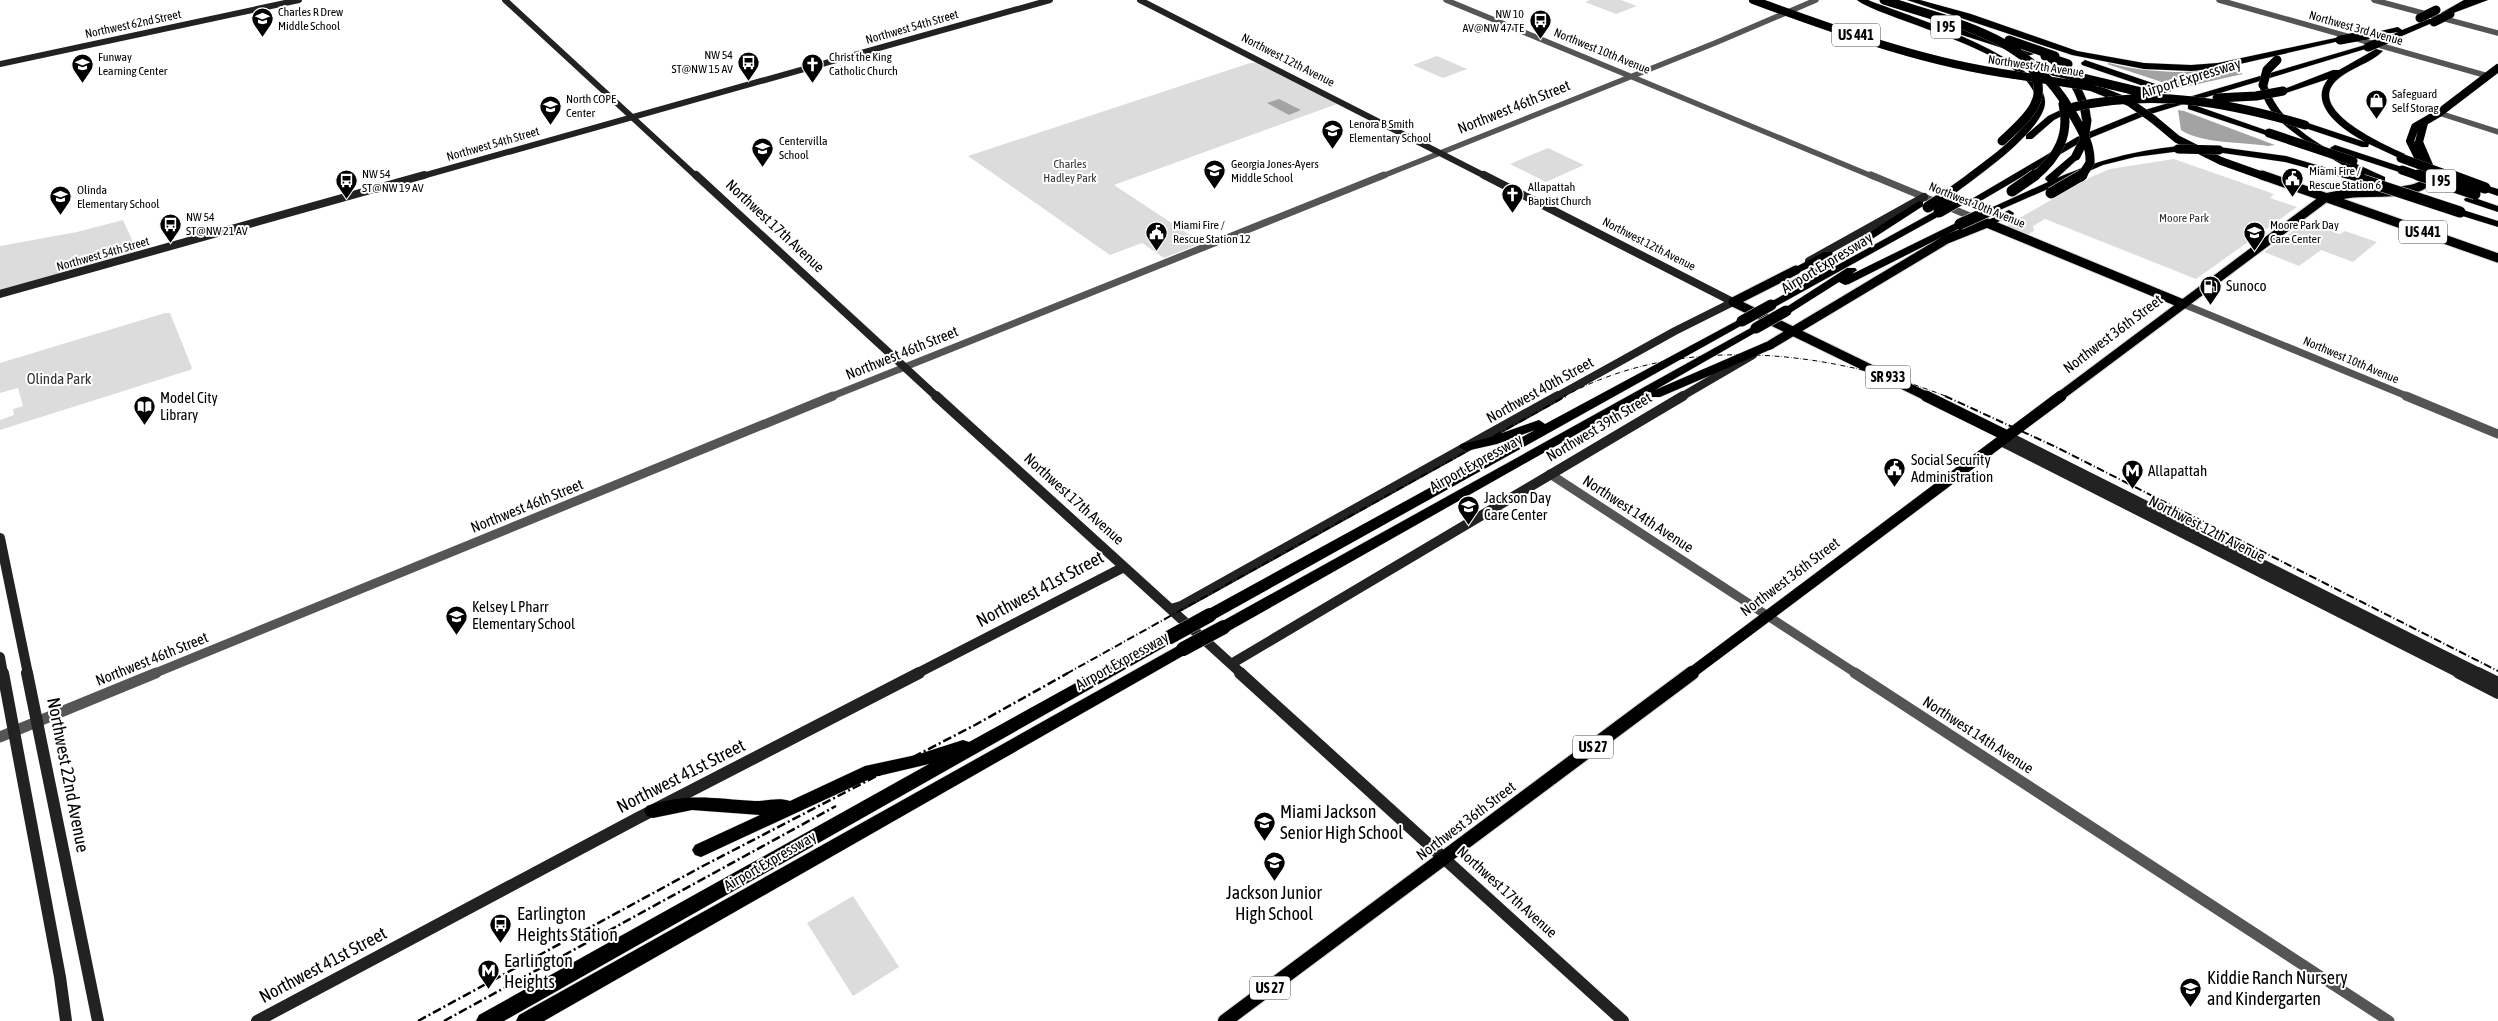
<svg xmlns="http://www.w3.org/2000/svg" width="2498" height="1021" viewBox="0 0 2498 1021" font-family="'Asap Condensed',sans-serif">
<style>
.green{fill:#dcdcdc}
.water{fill:#a3a3a3}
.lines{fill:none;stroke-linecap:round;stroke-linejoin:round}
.primary-far3-casing{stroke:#dbdbdb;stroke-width:8}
.primary-far2-casing{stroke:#dbdbdb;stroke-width:11}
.primary-far1-casing{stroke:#dbdbdb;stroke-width:12}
.primary-casing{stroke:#dbdbdb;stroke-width:16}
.motorway-casing{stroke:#dbdbdb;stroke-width:1}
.tertiary-far3{stroke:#555;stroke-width:5.5}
.tertiary-far2{stroke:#555;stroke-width:7}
.tertiary-far1{stroke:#555;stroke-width:9}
.tertiary{stroke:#555;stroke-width:11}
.secondary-far3{stroke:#222;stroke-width:6}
.secondary-far2{stroke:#222;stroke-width:8}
.secondary-far1{stroke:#222;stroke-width:10}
.secondary{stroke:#222;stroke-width:12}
.primary-far3{stroke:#000;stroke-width:8}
.primary-far2{stroke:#000;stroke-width:9}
.primary-far1{stroke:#000;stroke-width:11}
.primary{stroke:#000;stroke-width:14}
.motorway{fill:#000;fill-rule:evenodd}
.rail-far2{stroke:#000;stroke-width:1;stroke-dasharray:5 2 0.5 2;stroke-linecap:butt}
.rail-far1{stroke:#000;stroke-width:2;stroke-dasharray:8 2.5 1 2.5;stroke-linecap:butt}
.rail{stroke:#000;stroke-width:2.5;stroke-dasharray:9 3 2 3;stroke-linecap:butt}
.primary-bridge-casing{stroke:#dbdbdb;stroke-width:8;stroke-linecap:butt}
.motorway-bridge-far2-casing{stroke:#dbdbdb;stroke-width:9;stroke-linecap:butt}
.motorway-bridge-far1-casing{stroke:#dbdbdb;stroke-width:12;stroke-linecap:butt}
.motorway-bridge-casing{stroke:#dbdbdb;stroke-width:15;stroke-linecap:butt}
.primary-bridge{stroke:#000;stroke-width:8}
.motorway-bridge-far2{stroke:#000;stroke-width:9}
.motorway-bridge-far1{stroke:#000;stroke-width:11}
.motorway-bridge{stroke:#000;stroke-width:14}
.labels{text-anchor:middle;stroke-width:4;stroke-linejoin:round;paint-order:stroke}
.far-poi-label{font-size:12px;fill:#000;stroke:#fff;text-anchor:start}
.far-street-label{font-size:12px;fill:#000;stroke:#fff}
.far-park-label{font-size:12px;fill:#333;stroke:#fff}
.shield{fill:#fff;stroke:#4c4c4c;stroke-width:1}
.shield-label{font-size:14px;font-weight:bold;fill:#000}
.street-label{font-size:15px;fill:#000;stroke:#fff}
.poi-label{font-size:15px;fill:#000;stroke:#fff;text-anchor:start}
.park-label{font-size:15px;fill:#333;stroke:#fff}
.near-street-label{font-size:18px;fill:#000;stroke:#fff}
.near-poi-label{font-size:18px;fill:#000;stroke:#fff;text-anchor:start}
</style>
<rect width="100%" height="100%" fill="#fff"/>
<path class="green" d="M1590,0H1621L1637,6L1616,14L1585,2Z
M1437,56L1467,69L1443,78L1413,65Z
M1250,63H1256L1337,104L1114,185L1202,243L1164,258L1142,243L1110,255L968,156Z
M1548,148L1584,165L1546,182L1510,164Z
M2174,159L2274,194L2270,198L2297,207L2196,279L2045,219L2033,226L2034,231L2025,236L2004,227L2091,177L2110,169Z
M123,220L137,251L0,290V246L77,232Z
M2305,222L2340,234L2345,231L2377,242L2353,262L2321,250L2299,266L2264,252Z
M165,313H170L192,368L190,370L0,430V420L14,415L13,409L23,406L18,388L0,393V363Z
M853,896L899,967L853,996L807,923Z"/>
<path class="water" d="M2109,63C2130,69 2153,71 2174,72C2191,73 2231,67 2243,74L2180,88L2107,64Z
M1279,99L1301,110L1289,115L1267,103Z
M2178,110L2184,111L2275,145L2268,146C2244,142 2201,144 2181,130Z"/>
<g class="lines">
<defs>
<path id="primary-far3" d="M1753,0C1839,31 1924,63 2015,75
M2091,87L2129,102
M2153,119L2177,139L2221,161L2266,177
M2424,123L2419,142L2431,170L2430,177
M2419,159L2410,141L2415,127L2439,113L2498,68"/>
<path id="primary-far2" d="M2262,175L2498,258
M1733,302L1928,397
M1733,302L1796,270
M1770,345L1947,239L1987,223L2183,304
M2059,397L2325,198C2334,196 2343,194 2353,193C2369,191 2427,197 2430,175"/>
<path id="primary-far1" d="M1926,396L2007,436
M1690,674L2061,396"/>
<path id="primary" d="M1225,1021L1692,673"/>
<path id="motorway" d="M1857,0H1868C1899,13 2065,63 2043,111C2030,141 1975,178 1949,198H1941L1940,196C1946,189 1956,183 1964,177C1986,160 2015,141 2031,116C2068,60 1882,21 1857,0Z
M1907,0H1920L1971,14L2077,51L2144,63L2191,65L2218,63L2340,37L2344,40L2218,69L2191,71L2144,69L2072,55Z
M2464,0H2488L2448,15L2441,13Z
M2429,19H2432V23L2388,42L2381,40L2398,32L2367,37L2363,35L2398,27L2402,30Z
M1959,30H1965L2034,54L2027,56L1959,34Z
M2365,45L2372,47L2144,116L2083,141L1972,206L1968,207L1963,204L2077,137L2138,112Z
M2376,49L2383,51C2370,64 2348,68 2334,83C2309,112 2387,146 2405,154V158H2399L2369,144L2368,147H2362L2302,127L2300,125L2305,122L2365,142C2343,130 2307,105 2328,79L2283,94L2279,91L2333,70H2339Z
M2043,53C2063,50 2096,104 2090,122L2082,120C2079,92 2065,74 2043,57Z
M2085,60L2170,89L2171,91L2164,93L2082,65L2081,63Z
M2260,83H2266C2269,89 2270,95 2274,101C2294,137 2348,160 2385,177V181C2365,185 2292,134 2278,119C2268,109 2263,98 2259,85Z
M2071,105L2079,107L2054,120L2032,139H2026V135L2048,116Z
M2188,105H2194L2274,133L2266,135L2188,109Z
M2335,145L2405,168L2407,170L2399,172L2332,150L2330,148Z
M2178,146L2181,147V151L2135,157L2103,165L1993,213L1989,214L1984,211L2048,182L2045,179L2046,177L2073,154L2081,156L2057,178C2102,159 2130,152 2178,146Z
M2219,147L2286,156L2368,180L2363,183L2285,162L2216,152L2214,150Z
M2485,185L2498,189V196L2481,190V186Z
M2469,196L2498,206V212L2465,201L2464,199Z
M1919,201L1923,202V206L1821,272L1817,273L1811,270L1827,259L1800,272L1796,273L1790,270L1824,252H1832L1833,255Z
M1939,209L1943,210V214L1775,307L1771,308L1765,305Z
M2460,209L2498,221V227L2456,214V210Z
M2009,210L2014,213L2013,215L1991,225L1987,226L1982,223Z
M1960,221L1965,224L1964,226L1849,284L1845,285L1839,282L1790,313H1782L1780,311L1847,268H1855L1857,270L1852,274Z
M1742,318L1748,321L1746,323L1215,619H1205L1203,615L1205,611L1535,430L1497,444L1466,451L1459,447L1461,444L1488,438L1539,420L1545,424Z
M1756,325L1762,328L1760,330L1655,390L1766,342H1774L1776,345L1774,348L1660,397H1652L1651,392L1229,631H1219L1216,627L1219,623Z
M1170,631L1175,633L1178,637L1175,641L504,1021H476L479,1015L929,764L874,777L701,857L695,855L692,850L695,845L760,815L692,810L653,818L647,816L644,811L647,806C688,792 715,799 755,801C767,801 779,797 790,801L865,766L916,755L963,740L969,742Z
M1183,643L1188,645L1191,649L1188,653L544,1021H516L519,1015Z"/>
</defs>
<use href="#primary-far3" class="primary-far3-casing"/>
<use href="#primary-far2" class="primary-far2-casing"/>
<use href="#primary-far1" class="primary-far1-casing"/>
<use href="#primary" class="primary-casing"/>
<use href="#motorway" class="motorway-casing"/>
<path class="tertiary-far3" d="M1446,0L1874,177
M2219,0L2488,76
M2374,0L2498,33
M2439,113L2498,132
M1380,177L1715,43L1816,0"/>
<path class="tertiary-far2" d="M1871,175L1977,219
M2183,304L2409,397
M830,397L1384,175"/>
<path class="tertiary-far1" d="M2406,396L2498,434
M1550,474L1857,674
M153,674L833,396"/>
<path class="tertiary" d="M1855,673L2389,1021
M0,737L156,673"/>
<path class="secondary-far3" d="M505,0L697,177
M1140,0L1487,177
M0,64L299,0
M419,177L1050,0"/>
<path class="secondary-far2" d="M696,175L937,397
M1484,175L1733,302
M1809,261L1924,197
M0,294L424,175
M1556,397L1675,331L1733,302
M1681,397L1753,355"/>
<path class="secondary-far1" d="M936,396L1242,674
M2007,436L2481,674
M2001,441L2461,674
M0,538L28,674
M1171,609L1181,606L1558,396
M0,657L3,674
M1231,664L1683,396
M916,674L1124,567"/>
<path class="secondary" d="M3,673L60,977L66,1021
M27,673L98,1021
M1240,673L1623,1021
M2459,673L2498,693
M2478,673L2498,683
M257,1021L636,819L919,673"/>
<use href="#primary-far3" class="primary-far3"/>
<use href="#primary-far2" class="primary-far2"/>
<use href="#primary-far1" class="primary-far1"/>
<use href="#primary" class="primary"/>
<use href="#motorway" class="motorway"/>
<path class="rail-far2" d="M1563,397C1681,332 1828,350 1948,397"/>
<path class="rail-far1" d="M1945,396L2056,447L2498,671
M1066,674L1566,396"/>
<path class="rail" d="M418,1021L703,866L975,725L1068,673
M444,1021L836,806"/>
<defs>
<path id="primary-bridge" d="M2015,75L2091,87
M2129,102L2153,119"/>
<path id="motorway-bridge-far2" d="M1884,0C1964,26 2027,35 2072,113C2081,129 2091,144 2090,163L2081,177
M2420,18L2436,10
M2434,22L2450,14
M2009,40L2055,56
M2340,40L2367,35
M2368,47L2385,40
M2045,56L2068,64
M2053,71L2141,92
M2263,85L2267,70L2277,60
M2217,98L2256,96L2283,91
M2074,107C2155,89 2226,102 2305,125
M2269,133L2353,161
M2002,141C2024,120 2051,101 2032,68
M2178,149L2219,150
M2076,156L2084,140L2087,120
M2401,158L2453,177
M2402,170L2422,177
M2034,177C2058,157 2070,135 2063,104"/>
<path id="motorway-bridge-far1" d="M2418,175L2475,194
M2450,175L2485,188
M2363,180L2460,212
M2012,191L2035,175
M2051,193L2082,175
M1928,207L1945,196
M1939,212L1960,200
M1960,224L1989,211
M1742,321L1771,305
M1756,328L1786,311"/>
<path id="motorway-bridge" d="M1170,637L1210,615
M1183,649L1224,627"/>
</defs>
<use href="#primary-bridge" class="primary-bridge-casing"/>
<use href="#motorway-bridge-far2" class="motorway-bridge-far2-casing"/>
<use href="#motorway-bridge-far1" class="motorway-bridge-far1-casing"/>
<use href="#motorway-bridge" class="motorway-bridge-casing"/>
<use href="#primary-bridge" class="primary-bridge"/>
<use href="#motorway-bridge-far2" class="motorway-bridge-far2"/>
<use href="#motorway-bridge-far1" class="motorway-bridge-far1"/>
<use href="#motorway-bridge" class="motorway-bridge"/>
</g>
<defs>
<symbol id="school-pin" viewBox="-11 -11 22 30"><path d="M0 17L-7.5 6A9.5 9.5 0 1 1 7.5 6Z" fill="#000" stroke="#fff"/><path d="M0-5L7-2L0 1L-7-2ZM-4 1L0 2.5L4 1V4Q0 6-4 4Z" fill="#fff"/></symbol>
<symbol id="bus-pin" viewBox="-11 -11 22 30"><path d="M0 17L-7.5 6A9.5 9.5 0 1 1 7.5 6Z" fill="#000" stroke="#fff"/><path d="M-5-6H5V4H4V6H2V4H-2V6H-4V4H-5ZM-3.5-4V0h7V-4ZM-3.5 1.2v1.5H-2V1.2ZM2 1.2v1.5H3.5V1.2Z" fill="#fff"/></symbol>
<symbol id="church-pin" viewBox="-11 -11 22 30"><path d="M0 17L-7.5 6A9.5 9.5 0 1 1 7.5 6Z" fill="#000" stroke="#fff"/><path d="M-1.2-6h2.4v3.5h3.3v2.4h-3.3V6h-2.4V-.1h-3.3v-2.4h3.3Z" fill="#fff"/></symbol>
<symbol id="shop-pin" viewBox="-11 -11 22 30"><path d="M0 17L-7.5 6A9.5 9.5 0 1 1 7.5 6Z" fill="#000" stroke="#fff"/><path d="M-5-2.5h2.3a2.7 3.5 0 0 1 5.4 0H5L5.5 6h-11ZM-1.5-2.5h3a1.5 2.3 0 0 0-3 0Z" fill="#fff"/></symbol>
<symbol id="civic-pin" viewBox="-11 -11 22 30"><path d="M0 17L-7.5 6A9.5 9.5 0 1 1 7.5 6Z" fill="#000" stroke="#fff"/><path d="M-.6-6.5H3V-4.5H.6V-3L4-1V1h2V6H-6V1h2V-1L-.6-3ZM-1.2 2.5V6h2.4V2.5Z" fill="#fff"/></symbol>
<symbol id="fuel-pin" viewBox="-11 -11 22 30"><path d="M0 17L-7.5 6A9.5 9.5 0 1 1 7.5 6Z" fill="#000" stroke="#fff"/><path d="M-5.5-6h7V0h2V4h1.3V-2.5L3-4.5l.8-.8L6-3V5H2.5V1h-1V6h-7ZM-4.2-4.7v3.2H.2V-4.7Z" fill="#fff"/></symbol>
<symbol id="library-pin" viewBox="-11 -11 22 30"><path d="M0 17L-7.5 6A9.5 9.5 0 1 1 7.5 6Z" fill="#000" stroke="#fff"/><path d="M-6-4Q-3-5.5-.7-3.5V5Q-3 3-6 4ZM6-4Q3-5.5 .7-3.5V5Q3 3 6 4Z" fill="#fff"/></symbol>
<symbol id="metro-pin" viewBox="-11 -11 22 30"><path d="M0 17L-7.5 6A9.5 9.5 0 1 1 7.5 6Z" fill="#000" stroke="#fff"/><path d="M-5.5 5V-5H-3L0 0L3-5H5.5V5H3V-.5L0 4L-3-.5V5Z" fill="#fff"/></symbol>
</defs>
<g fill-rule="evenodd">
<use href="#school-pin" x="250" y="6" width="25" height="34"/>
<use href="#bus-pin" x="1528" y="8" width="25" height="34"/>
<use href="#bus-pin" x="736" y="50" width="25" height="34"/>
<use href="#school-pin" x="70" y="52" width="25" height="34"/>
<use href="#church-pin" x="800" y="52" width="25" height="34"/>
<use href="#shop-pin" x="2364" y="88" width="25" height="34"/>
<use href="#school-pin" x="538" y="94" width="25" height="34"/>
<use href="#school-pin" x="1320" y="118" width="25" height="34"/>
<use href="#school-pin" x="750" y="136" width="25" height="34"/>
<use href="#school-pin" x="1202" y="158" width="25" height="34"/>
<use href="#civic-pin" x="2280" y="166" width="25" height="34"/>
<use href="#bus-pin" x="334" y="168" width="25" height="34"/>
<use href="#church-pin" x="1500" y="182" width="25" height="34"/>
<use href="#school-pin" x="48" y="184" width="25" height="34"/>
<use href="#bus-pin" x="158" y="212" width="25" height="34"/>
<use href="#civic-pin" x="1144" y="220" width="25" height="34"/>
<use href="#school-pin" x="2242" y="220" width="25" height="34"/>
<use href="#fuel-pin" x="2198" y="274" width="25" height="34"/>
<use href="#library-pin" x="132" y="394" width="25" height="34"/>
<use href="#civic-pin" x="1882" y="456" width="25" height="34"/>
<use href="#metro-pin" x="2120" y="458" width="25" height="34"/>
<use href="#school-pin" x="1456" y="494" width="25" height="34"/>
<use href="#school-pin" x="444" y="604" width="25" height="34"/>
<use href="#school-pin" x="1252" y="810" width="25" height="34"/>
<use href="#school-pin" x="1262" y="850" width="25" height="34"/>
<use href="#bus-pin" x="488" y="912" width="25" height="34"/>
<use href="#metro-pin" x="476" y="958" width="25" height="34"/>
<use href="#school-pin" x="2178" y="976" width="25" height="34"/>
</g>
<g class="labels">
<g class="far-poi-label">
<text x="278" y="16">Charles R Drew<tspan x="278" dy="14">Middle School</tspan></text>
<text x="1524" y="18" text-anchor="end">NW 10<tspan x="1524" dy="14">AV@NW 47 TE</tspan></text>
<text x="733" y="59" text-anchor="end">NW 54<tspan x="733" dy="14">ST@NW 15 AV</tspan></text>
<text x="98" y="61">Funway<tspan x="98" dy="14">Learning Center</tspan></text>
<text x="829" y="61">Christ the King<tspan x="829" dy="14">Catholic Church</tspan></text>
<text x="2392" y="98">Safeguard<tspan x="2392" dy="14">Self Storag</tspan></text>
<text x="566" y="103">North COPE<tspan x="566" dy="14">Center</tspan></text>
<text x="1349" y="128">Lenora B Smith<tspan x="1349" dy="14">Elementary School</tspan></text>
<text x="779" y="145">Centervilla<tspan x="779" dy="14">School</tspan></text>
<text x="1231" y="168">Georgia Jones-Ayers<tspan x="1231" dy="14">Middle School</tspan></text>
<text x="2309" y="175">Miami Fire /<tspan x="2309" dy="14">Rescue Station 6</tspan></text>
<text x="362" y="178">NW 54<tspan x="362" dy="14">ST@NW 19 AV</tspan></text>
<text x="1528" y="191">Allapattah<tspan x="1528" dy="14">Baptist Church</tspan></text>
<text x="77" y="194">Olinda<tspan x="77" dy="14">Elementary School</tspan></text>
<text x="186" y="221">NW 54<tspan x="186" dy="14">ST@NW 21 AV</tspan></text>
<text x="1173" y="229">Miami Fire /<tspan x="1173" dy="14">Rescue Station 12</tspan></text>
<text x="2270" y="229">Moore Park Day<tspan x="2270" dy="14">Care Center</tspan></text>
</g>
<g class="far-street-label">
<text transform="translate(133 24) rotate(-12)" y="4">Northwest 62nd Street</text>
<text transform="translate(912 27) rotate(-16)" y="4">Northwest 54th Street</text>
<text transform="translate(2356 28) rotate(16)" y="4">Northwest 3rd Avenue</text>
<text transform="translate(1602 51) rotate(22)" y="4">Northwest 10th Avenue</text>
<text transform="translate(1288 60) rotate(27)" y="4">Northwest 12th Avenue</text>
<text transform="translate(2036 66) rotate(8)" y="4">Northwest 7th Avenue</text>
<text transform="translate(493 144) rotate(-16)" y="4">Northwest 54th Street</text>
<text transform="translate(1977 205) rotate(22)" y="4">Northwest 10th Avenue</text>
<text transform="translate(1649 244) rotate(27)" y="4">Northwest 12th Avenue</text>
<text transform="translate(103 254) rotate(-16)" y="4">Northwest 54th Street</text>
<text transform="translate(2351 360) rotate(23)" y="4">Northwest 10th Avenue</text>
</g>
<g class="far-park-label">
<text x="1070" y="168">Charles<tspan x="1070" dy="14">Hadley Park</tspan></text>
<text x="2184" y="222">Moore Park</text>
</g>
<g class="shield">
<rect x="1931" y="15.5" width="30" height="23" rx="4"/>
<rect x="1832" y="23.5" width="48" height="23" rx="4"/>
<rect x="2426" y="169.5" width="30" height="23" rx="4"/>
<rect x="2399" y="220.5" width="48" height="23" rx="4"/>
<rect x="1865.5" y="365.5" width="45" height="23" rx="4"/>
<rect x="1573" y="735.5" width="40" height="23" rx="4"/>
<rect x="1250" y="976.5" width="40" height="23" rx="4"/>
</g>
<g class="shield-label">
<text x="1946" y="32">I 95</text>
<text x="1856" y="40">US 441</text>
<text x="2441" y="186">I 95</text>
<text x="2423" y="237">US 441</text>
<text x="1888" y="382">SR 933</text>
<text x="1593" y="752">US 27</text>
<text x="1270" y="993">US 27</text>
</g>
<g class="street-label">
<text transform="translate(2191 78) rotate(-17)" y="5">Airport Expressway</text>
<text transform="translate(1514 107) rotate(-22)" y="5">Northwest 46th Street</text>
<text transform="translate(775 226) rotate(43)" y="5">Northwest 17th Avenue</text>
<text transform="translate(1827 263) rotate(-31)" y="5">Airport Expressway</text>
<text transform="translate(2113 334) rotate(-37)" y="5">Northwest 36th Street</text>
<text transform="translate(902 353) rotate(-22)" y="5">Northwest 46th Street</text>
<text transform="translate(1540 390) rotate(-29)" y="5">Northwest 40th Street</text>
<text transform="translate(1599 427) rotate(-31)" y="5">Northwest 39th Street</text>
<text transform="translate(1476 463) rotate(-29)" y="5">Airport Expressway</text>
<text transform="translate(1074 499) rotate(42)" y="5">Northwest 17th Avenue</text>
<text transform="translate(527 506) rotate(-22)" y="5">Northwest 46th Street</text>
<text transform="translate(1638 514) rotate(33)" y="5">Northwest 14th Avenue</text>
<text transform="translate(2207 529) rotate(27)" y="5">Northwest 12th Avenue</text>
<text transform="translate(1790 577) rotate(-37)" y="5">Northwest 36th Street</text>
<text transform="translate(152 659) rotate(-22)" y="5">Northwest 46th Street</text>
<text transform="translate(1122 661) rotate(-29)" y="5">Airport Expressway</text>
<text transform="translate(1978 735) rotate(33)" y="5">Northwest 14th Avenue</text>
<text transform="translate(1466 821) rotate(-37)" y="5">Northwest 36th Street</text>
<text transform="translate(770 861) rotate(-30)" y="5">Airport Expressway</text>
<text transform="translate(1507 892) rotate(42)" y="5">Northwest 17th Avenue</text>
</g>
<g class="poi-label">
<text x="2226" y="291">Sunoco</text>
<text x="160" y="403">Model City<tspan x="160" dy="17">Library</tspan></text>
<text x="1911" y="465">Social Security<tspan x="1911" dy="17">Administration</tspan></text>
<text x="2148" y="476">Allapattah</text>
<text x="1484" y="503">Jackson Day<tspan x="1484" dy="17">Care Center</tspan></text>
<text x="472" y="612">Kelsey L Pharr<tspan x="472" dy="17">Elementary School</tspan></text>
</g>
<g class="park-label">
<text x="59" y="384">Olinda Park</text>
</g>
<g class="near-street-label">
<text transform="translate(1040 589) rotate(-28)" y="6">Northwest 41st Street</text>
<text transform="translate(68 775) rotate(79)" y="6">Northwest 22nd Avenue</text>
<text transform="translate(681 776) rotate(-27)" y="6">Northwest 41st Street</text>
<text transform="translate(323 965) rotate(-28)" y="6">Northwest 41st Street</text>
</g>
<g class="near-poi-label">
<text x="1280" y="818">Miami Jackson<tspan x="1280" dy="21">Senior High School</tspan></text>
<text x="1274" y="899" text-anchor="middle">Jackson Junior<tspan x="1274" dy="21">High School</tspan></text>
<text x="517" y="920">Earlington<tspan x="517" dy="21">Heights Station</tspan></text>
<text x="504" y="967">Earlington<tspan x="504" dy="21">Heights</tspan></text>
<text x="2207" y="984">Kiddie Ranch Nursery<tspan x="2207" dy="21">and Kindergarten</tspan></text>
</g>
</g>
</svg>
